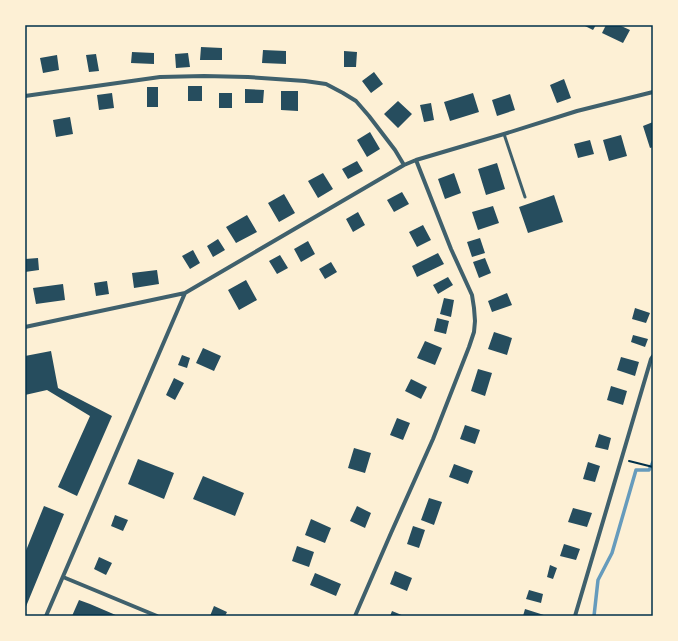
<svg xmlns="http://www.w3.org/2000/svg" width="678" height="641" viewBox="0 0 678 641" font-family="Montserrat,sans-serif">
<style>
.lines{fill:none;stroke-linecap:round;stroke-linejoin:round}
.stream{stroke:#669bbc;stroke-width:3.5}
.building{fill:#264d5e}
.path{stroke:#003049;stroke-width:2}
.service{stroke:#3f606c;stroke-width:3}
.minor{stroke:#3f606c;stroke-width:4}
.neatline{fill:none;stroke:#003049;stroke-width:1.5}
</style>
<rect width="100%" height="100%" fill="#fdf0d5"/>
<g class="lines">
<path class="stream" d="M594,616L598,580L612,553L636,470H649L653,462"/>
</g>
<path class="building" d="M583,25H596L593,30Z
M606,25H619L630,30L623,43L602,33Z
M201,47L222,48V60H200Z
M263,50L286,51V64L262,63Z
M344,51L357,52L356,67H344Z
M132,52L154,53V64L131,63Z
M188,53L190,67L176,68L175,54Z
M96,54L99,71L89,72L86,55Z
M57,55L59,70L43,73L40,58Z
M374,72L383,84L371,93L362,81Z
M564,79L571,98L557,103L550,85Z
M188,86H202V101H188Z
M147,87H158V107H147Z
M245,89L264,90L263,103H245Z
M281,91H298V111L281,110Z
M112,93L114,108L99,110L97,95Z
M219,93H232V108H219Z
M473,93L479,112L450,121L444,102Z
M510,94L515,110L497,116L492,100Z
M398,101L412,114L398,128L384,114Z
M431,103L434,120L424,122L420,105Z
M70,117L73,134L56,137L53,120Z
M653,122V147L650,148L643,126Z
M370,132L380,149L367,157L357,140Z
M621,135L627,156L609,161L603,140Z
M590,140L594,154L578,158L574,144Z
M357,161L363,171L348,179L342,169Z
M497,163L505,189L486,195L478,169Z
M323,173L333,189L318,198L308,181Z
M454,173L461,193L445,199L438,179Z
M402,192L409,204L394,212L387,200Z
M284,194L295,213L279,222L268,203Z
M554,195L563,222L528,233L519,207Z
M493,206L499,223L478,230L472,212Z
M358,212L365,225L353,232L346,219Z
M247,215L257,232L236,243L226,227Z
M423,225L431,240L417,247L409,232Z
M480,238L485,253L472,257L467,242Z
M218,239L225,250L213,257L207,246Z
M308,241L315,254L301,262L294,249Z
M193,250L200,263L190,269L182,256Z
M438,253L444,264L417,277L412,266Z
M280,255L288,268L277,274L269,261Z
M38,258L39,270L25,272V259Z
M485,258L491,273L479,278L473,262Z
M331,262L337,272L325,279L319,269Z
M157,270L159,284L134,288L132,273Z
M448,277L453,285L438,294L433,285Z
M246,280L257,300L239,310L228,290Z
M107,281L109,294L96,296L94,283Z
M63,284L65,300L36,304L33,288Z
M507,293L512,305L492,312L488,301Z
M444,298L454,300L451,317L440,314Z
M635,308L650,313L646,323L632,319Z
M437,318L449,321L446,334L434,331Z
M494,332L512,338L507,355L488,349Z
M633,335L648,339L645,347L631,342Z
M425,341L442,348L435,365L417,358Z
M203,348L221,356L214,371L196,363Z
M51,351L58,388L112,416L77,496L58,487L90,416L47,390L25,395V356Z
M182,355L190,358L187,368L178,365Z
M621,357L639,362L635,376L617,370Z
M478,369L492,373L485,396L471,391Z
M174,378L184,383L175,400L166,395Z
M411,379L427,387L421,399L405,391Z
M611,386L627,391L623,405L607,400Z
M397,418L410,423L403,440L390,435Z
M465,425L480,430L475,444L460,439Z
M599,434L611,438L608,450L595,447Z
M354,448L371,453L365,473L348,468Z
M138,459L174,473L164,499L128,484Z
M588,462L600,466L595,482L583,479Z
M454,464L473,471L468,484L449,477Z
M203,476L244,493L235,516L193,499Z
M429,498L442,502L434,525L421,520Z
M44,506L64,514L25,609V553Z
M357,506L371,513L365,528L350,521Z
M573,508L592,513L587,527L568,522Z
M115,515L128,520L123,531L111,526Z
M311,519L331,528L325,543L305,535Z
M413,526L425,530L419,548L407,544Z
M564,544L580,549L576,560L560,556Z
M297,546L314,552L309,567L292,561Z
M99,557L112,563L106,575L94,569Z
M550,565L557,568L553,579L547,577Z
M395,571L412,578L407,591L390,584Z
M315,573L341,584L336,596L310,585Z
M529,590L543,594L541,603L526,599Z
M79,600L90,604L118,616H72Z
M214,606L227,612L225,616H210Z
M525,609L547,616H523Z
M392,611L404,616H390Z"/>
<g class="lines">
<path class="path" d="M629,461L653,467"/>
<path class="service" d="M504,134L525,197"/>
<path class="minor" d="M25,96L160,77L204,76L248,77L305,81L326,84L343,93L356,101L369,116L395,150L404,165
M25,327L185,293L404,165L416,160L504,134L577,111L653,92
M63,577L157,616
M46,616L185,293
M355,616L391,533L433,439L469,347L474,332L475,321L474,308L472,295L451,249L416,160
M575,616L651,359L653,356"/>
</g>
<rect width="678" height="641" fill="none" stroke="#fdf0d5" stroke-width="52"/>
<rect x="26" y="26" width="626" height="589" class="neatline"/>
</svg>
